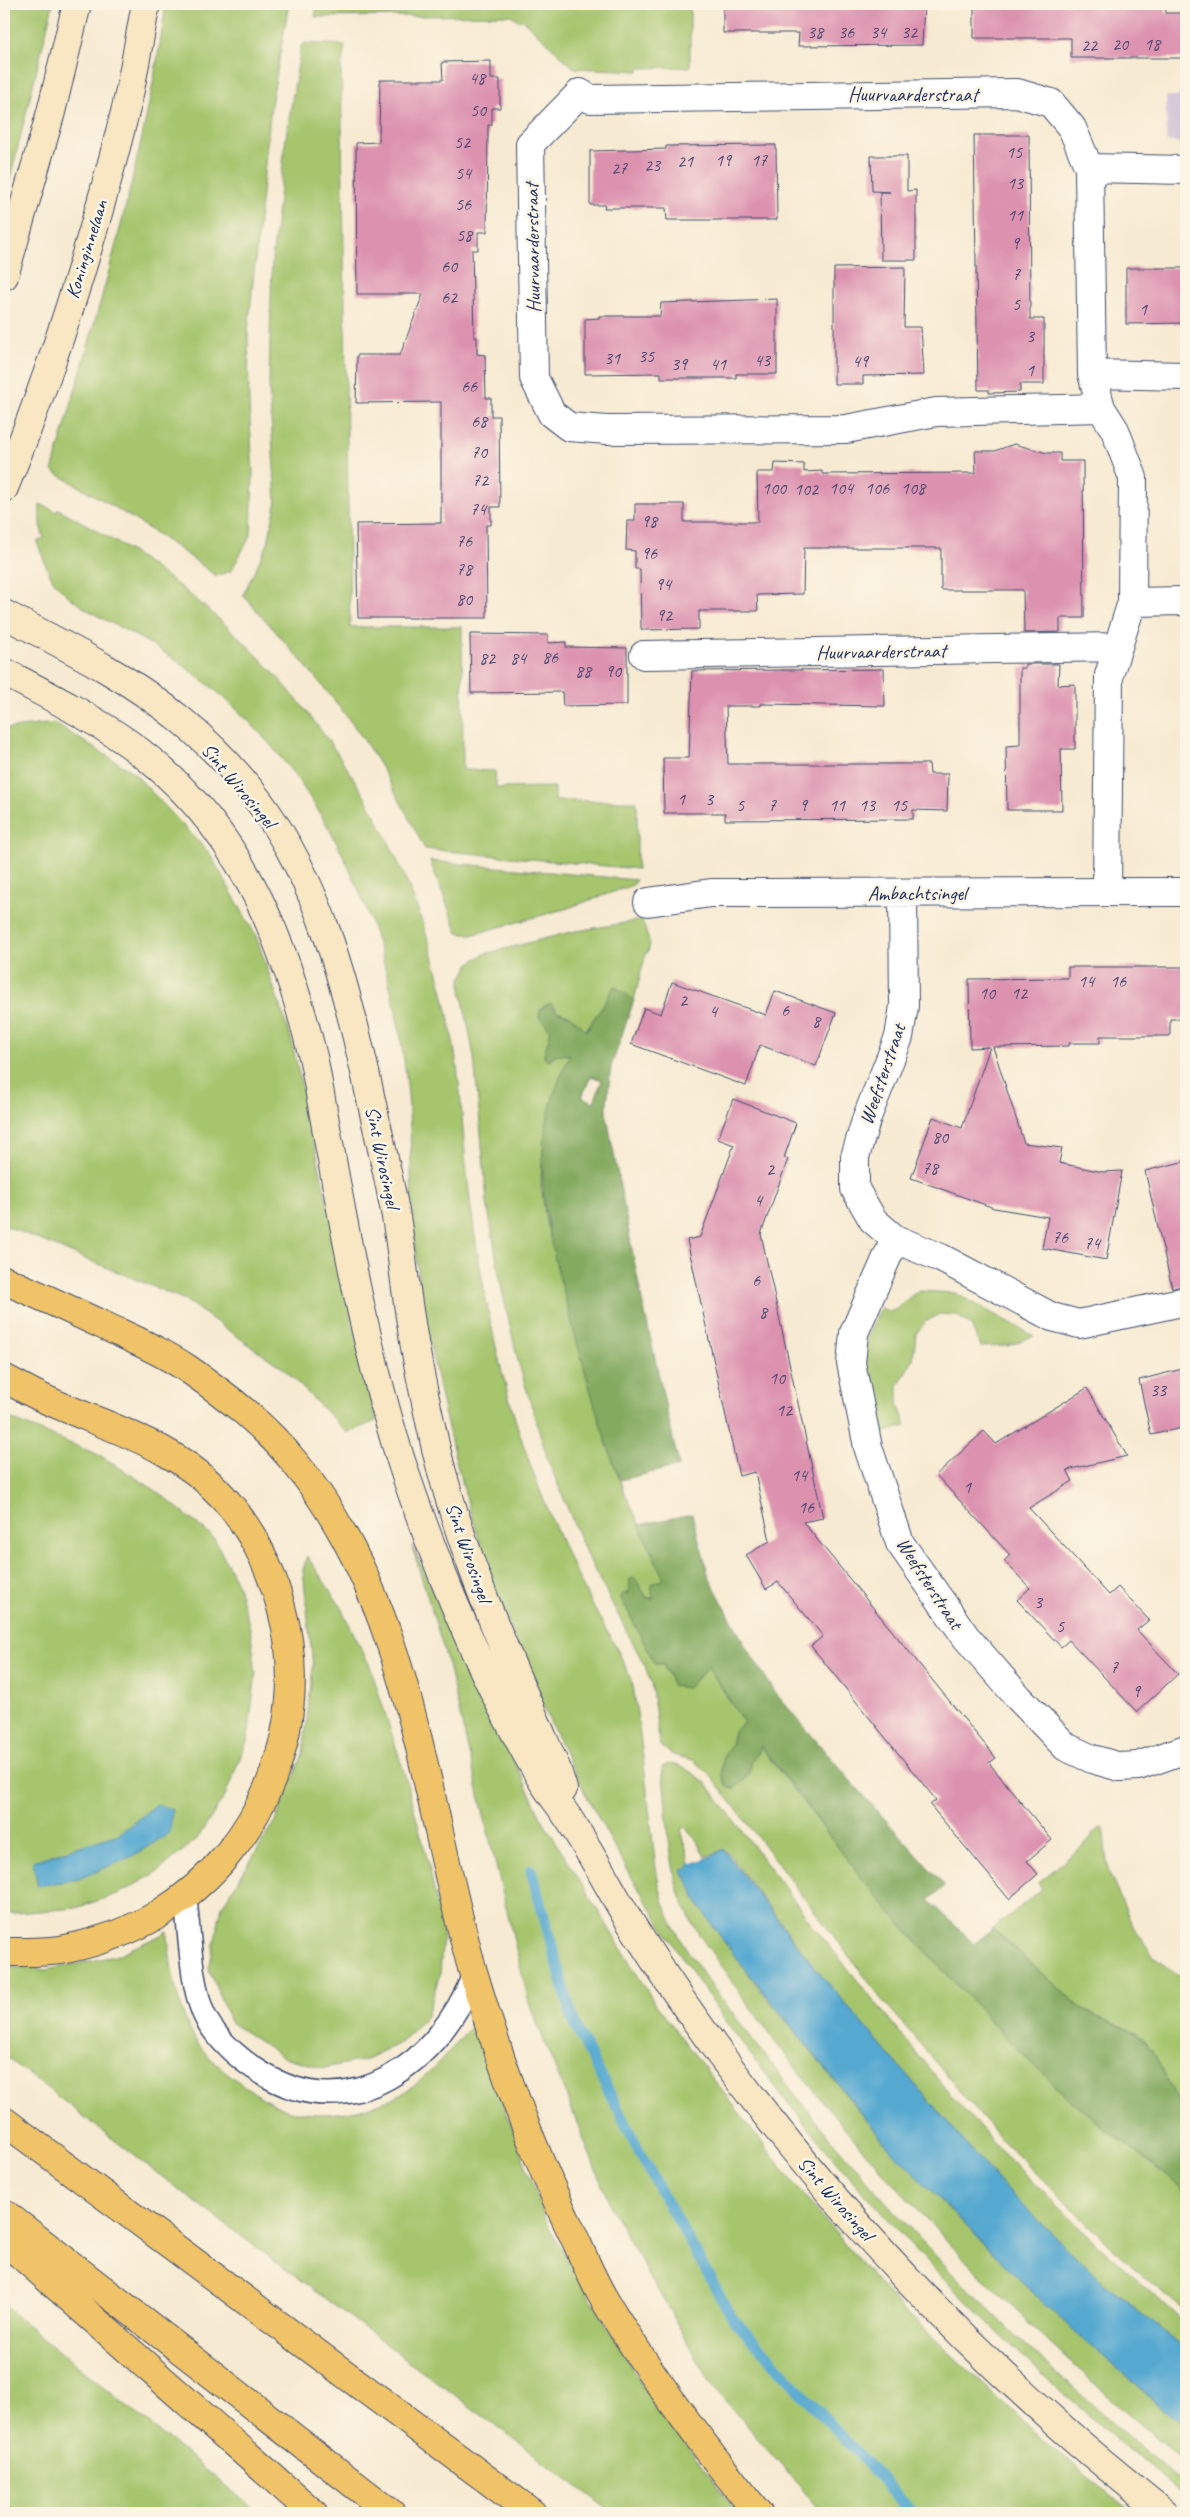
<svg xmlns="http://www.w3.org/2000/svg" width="1190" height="2517" viewBox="0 0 1190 2517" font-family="Caveat,sans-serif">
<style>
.industrial{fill:#cbbfd5}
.green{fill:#a6c56d;stroke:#607a66;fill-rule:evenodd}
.forest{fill:#84aa60;stroke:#506c5f;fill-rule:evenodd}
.water{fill:#54a8d0;stroke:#386c97}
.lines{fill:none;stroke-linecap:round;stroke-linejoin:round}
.stream{stroke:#54a8d0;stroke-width:11}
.building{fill:#dc91af}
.lane-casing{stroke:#3c4b6f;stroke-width:25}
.street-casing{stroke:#3c4b6f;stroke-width:30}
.secondary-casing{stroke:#3c4b6f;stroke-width:30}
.highway-casing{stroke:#3c4b6f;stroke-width:30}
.lane{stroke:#fff;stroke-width:22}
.street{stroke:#fff;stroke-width:28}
.secondary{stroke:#f9e7c3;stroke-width:28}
.highway{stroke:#f0c369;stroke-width:28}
.labels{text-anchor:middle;stroke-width:5;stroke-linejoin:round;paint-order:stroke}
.number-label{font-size:18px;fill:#4b4872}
.street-label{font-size:20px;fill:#1b2f5e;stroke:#fcf5e5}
</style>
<rect width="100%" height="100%" fill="#fcf5e5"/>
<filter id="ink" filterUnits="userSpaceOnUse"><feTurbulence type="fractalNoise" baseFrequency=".02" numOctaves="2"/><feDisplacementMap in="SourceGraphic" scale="10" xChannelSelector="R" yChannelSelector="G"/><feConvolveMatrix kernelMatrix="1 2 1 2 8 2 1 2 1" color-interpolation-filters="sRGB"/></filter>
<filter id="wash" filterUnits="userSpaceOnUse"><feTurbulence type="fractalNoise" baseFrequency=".0096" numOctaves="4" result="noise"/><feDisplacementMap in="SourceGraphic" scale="20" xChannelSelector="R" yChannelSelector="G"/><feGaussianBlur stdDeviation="1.12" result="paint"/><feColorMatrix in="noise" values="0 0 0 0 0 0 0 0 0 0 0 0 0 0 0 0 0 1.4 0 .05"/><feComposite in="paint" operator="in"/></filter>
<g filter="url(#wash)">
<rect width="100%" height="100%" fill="#f7ead2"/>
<path class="industrial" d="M1166,96H1186V143L1166,141Z"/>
<path class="green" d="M6,4H53L4,203V9Z
M166,4H289L271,105L248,331L249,404L253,474L251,535L231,571L216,576C164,536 109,503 52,471C96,317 144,163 166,4Z
M317,4H690V67L639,68V71L574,68L522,19L519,21L511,15L315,17Z
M305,43L345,45L341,68L350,627H462L463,770L495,771L496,788L555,787V801H637V869L425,849C403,807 382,764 354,726C320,680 281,638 243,595L268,543L276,504L269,383L272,260L286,137L301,46Z
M40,504L57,512L58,509C278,623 422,821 457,1066C462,1102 463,1139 467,1175C475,1248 488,1320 507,1391C526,1461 554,1530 587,1595C602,1625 623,1654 633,1686C640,1730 645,1773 650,1817C654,1848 655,1881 667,1911C686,1958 729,2008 760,2049C882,2212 1028,2357 1186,2485V2497C831,2214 528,1833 437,1378C427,1329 417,1277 413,1226C410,1183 412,1139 408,1096C401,1017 382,940 349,868C316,796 267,731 205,682C184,665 160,649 136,636C109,621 78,609 57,585C47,573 43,557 37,542L44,538L40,525Z
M54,723L133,772L210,854L256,936L291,1038L376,1421L347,1433L284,1369L185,1300L4,1225V729Z
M430,861L636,880L633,885L568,908L471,935L458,933Z
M642,920L650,944L648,952L646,953L634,1000L614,987L603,1006L585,1031L571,1016L556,1011V1008L549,1004L540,1010L539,1018L546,1023L551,1032L544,1054L551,1059L557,1054L571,1055L563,1070L542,1158L541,1184L546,1222L599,1420L623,1489L665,1579L654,1599L629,1592L620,1596L655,1664H663L673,1685L697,1679L708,1667L744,1723L732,1736C733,1756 713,1760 727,1787L734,1789L748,1776L752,1761L757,1755L760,1746L864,1881L912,1937L1009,2041L1071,2101L1186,2191V2311L1127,2262L995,2133L878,1994L711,1776L693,1760L673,1755L660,1746L651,1683L645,1666L587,1556L548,1460L518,1361L501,1286L487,1202L474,1057L461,990V979L470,963L484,954L571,932Z
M920,1291L955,1293L1034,1336L1008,1346L980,1347L971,1325L956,1315L940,1314L925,1322L916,1334L913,1359L898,1386V1403L906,1426L881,1433C875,1404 859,1365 868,1336C871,1326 877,1317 881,1307L888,1312C902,1310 907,1295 920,1291Z
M4,1416L101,1456L158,1492L214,1538L237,1583L250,1628L256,1673L248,1738L225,1796L197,1839L156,1873L120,1893L76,1908L4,1914ZM119,1834L38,1885L33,1861Z
M412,1546L542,1819L654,2002L791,2180L890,2297L1046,2443L1133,2513H823L715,2390L612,2210L529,2003L446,1657Z
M307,1556L339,1604L370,1666L403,1769L428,1861L443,1933L440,1974L427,2015L402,2042L364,2060L324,2068L283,2057L230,2022L209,1969L222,1906L275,1822L303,1754L313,1667L303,1570Z
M669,1764C684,1765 695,1775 707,1784L814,1927L949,2093L1000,2150L1082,2230L1186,2323V2350L1093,2273L999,2182L820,1974L728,1853L722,1850L705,1857L696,1839L685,1827L681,1829L690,1864L688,1868L682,1870L700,1907L760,1989L891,2150L1045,2305L1159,2405L1186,2426V2463C1039,2340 902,2205 784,2053C763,2025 743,1997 723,1969C711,1951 696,1933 687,1912C667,1868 668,1815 662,1767Z
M1103,1826L1108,1871L1134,1928L1154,1957L1173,1972L1186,1978V2116L1150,2047L1128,2029L1095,2016L1080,2007L993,1929L1042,1889L1038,1883L1092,1838L1091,1836Z
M168,1932C169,1966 180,2021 201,2048C215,2066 268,2106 290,2111C326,2118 364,2112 397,2096C428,2081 451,2048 474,2023L548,2226L643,2387L737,2513H613L170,2183L4,2055V1966L46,1970L115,1956Z
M4,2306L259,2513H4Z"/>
<path class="forest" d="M614,986L634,1000L611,1067L606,1112L640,1291L679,1466L620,1480C601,1433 589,1384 575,1335C548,1233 520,1157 570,1055L557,1054L552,1056L550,1061L545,1059L544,1054L551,1031L539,1016C539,1010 545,1003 552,1004L556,1011L571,1016L586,1031L603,1006ZM591,1076L602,1080L594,1102L582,1097Z
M692,1514L709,1577L747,1649L777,1695L849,1779L945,1886L929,1900L974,1944L993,1929L1080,2007L1095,2016L1136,2033L1145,2040L1154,2054L1186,2116V2191L1071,2101L1009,2041L912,1937L864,1881L761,1746L752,1761L748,1776L734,1789L727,1787L722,1774V1765L724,1756L732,1744L734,1731L744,1723L708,1667L687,1688L673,1686L663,1664H655L620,1596L629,1592L630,1579L635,1578L647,1598L653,1599L651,1584L664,1579L639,1525Z"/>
<path class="water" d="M157,1804L172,1810L170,1833L131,1857L79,1879L38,1886L33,1861L119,1834Z
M723,1849L820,1974L999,2182L1093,2273L1186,2350V2426L1159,2405L1045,2305L891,2150L727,1946L700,1907L681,1868L687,1869L690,1864C697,1863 718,1854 723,1849Z"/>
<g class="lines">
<path class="stream" d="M531,1870L573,2021L644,2161L733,2319L913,2513"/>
</g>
<g id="blocks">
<path class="building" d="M723,4H924L922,45L798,46L799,33H723Z
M974,4H1165L1166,13H1186V58H1071V38H974Z
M491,61V79H500V108H492V125H488L487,232H478V250H472L474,337H477V354L485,355L486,398H491V416H499L500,507H491V525H486L487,618H358L356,524L441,523V402L356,403L357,355H400L423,294H357L356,143L379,142L380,80H443L442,62Z
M974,135H1029L1030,319H1044V384H1020V392L989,393V390H978Z
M776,145L777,220H667L666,208H604L605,205H590V151L666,149V146Z
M871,156H907V191L916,190V260H881L880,192H890L872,191Z
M905,267L904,327H921L924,375L863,376V384H834V268Z
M1126,268H1186V323L1126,324Z
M777,299V374H736V378H661V373L585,374V319L599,318V316H660L661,303Z
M1014,444L1047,453H1060V461H1083L1084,618H1060V632L1024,633L1023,590H941V548H804L803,594L757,595L758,611H699V629L641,630L640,569H635V551L626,550L627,521H635V504H684V522H758L757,472H774L775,463L804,464V472L822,471V474L976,473L975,451H995Z
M470,634L548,635V643L566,642V647L627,648V705L563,706L562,692L471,693Z
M1025,664H1059L1058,685L1075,684V749H1061L1062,810H1007L1006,746L1020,745V668H1025Z
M884,669L885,706L761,704V706H726L728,764H929L930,774H948L947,811L913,810V819L725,820V813H664L663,758H689L692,671Z
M1068,967H1186V1019H1170V1036H1100V1043H1069V1046L993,1047L1024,1143L1062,1148L1059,1163L1103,1172L1122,1171L1106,1260L1042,1248L1048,1217L994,1208L911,1178L933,1117L962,1128L990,1047L970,1048L969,979L1068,978Z
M672,982L766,1015L775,991L836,1013L816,1066L760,1045L746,1086L631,1044L644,1008L661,1014Z
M733,1099L796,1123L784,1158L788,1159L761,1234L823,1518L803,1522L996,1758L989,1763L1052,1840L1027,1861L1038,1874L1009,1899L930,1805L936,1800L811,1646L823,1636L778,1582L766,1589L746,1555L770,1541L755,1472L739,1476L687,1240L700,1237L734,1145L718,1139Z
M1186,1161V1286L1172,1288L1145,1171Z
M1186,1368V1427L1151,1435L1139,1380Z
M1087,1388L1127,1456L1067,1470L1073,1481L1029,1508L1109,1595L1118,1587L1149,1620L1137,1630L1178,1674L1137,1712L1069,1640L1061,1647L1017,1600L1030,1588L1004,1561L1010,1555L936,1475L984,1431L996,1444Z"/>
</g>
</g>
<g filter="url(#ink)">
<use href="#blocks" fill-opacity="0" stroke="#3c4b6f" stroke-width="1"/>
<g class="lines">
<defs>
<path id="lane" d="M185,1896C190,1931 190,1993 208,2022C221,2043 239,2059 260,2072C351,2130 440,2062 474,1974"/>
<path id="street" d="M1089,168L1186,170
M1092,374L1186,376
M1101,408L936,412L846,429L607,430L569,427L552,414L534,378L530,144L580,93L590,99L1017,93L1051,103L1072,128L1089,168L1092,374L1101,408L1115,430L1133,478L1132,602L1109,675L1107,892
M1132,602L1186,601
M644,655L1118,647
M903,894L904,1006L899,1037L867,1117L855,1157V1189L873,1220L895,1239L941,1258L1052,1317L1079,1324L1186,1301
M648,902L711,893L1186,892
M895,1239L854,1333L851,1363L868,1447L900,1543L966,1637L1019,1698L1066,1747L1092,1759L1120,1767L1138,1766L1186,1749"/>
<path id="secondary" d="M4,276L51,112L77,4
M4,488C54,366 94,237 126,108C134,74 139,38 146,4
M4,614C65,646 129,677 182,721C211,745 239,774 261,804C318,882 344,979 365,1072C375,1120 387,1168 396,1217C402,1252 405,1288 411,1323C417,1365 427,1407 436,1449C463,1560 511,1665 557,1770L563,1789
M4,672C46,694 89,716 128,743C238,821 284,936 314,1061C340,1201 361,1341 406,1476C440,1575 486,1686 540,1777C550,1794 564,1810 574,1827C593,1856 609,1887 627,1917C655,1963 687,2009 719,2053C817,2186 928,2309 1051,2418C1087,2451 1126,2482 1164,2513"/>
<path id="highway" d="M4,1280C39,1295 73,1311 107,1327C135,1340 163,1352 188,1369C227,1396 266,1426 296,1464C413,1608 424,1803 474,1975C501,2066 535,2157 577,2243C586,2264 595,2285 607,2304C652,2378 704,2447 758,2513
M4,1378C21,1387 38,1397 56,1404C116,1430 178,1447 223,1497C252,1529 270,1566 281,1607C314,1724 262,1851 159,1914C131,1931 98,1942 66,1949C46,1953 24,1952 4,1952
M4,2121L532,2513
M4,2213L391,2513
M4,2240L313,2513"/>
</defs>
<use href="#lane" class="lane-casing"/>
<use href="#street" class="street-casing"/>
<use href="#secondary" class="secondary-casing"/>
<use href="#highway" class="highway-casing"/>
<use href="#lane" class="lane"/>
<use href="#street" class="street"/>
<use href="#secondary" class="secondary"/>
<use href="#highway" class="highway"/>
</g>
</g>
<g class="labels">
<g class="number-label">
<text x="815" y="38">38</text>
<text x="846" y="38">36</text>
<text x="878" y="38">34</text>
<text x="909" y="38">32</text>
<text x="1120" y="50">20</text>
<text x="1152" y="50">18</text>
<text x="1089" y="51">22</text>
<text x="477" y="84">48</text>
<text x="478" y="116">50</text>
<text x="462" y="148">52</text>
<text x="1014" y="158">15</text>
<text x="723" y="166">19</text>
<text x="759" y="166">17</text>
<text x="685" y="167">21</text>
<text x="652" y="171">23</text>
<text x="619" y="174">27</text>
<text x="463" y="179">54</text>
<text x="1015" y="189">13</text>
<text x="463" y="210">56</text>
<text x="1015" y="221">11</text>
<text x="464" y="241">58</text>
<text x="1015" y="249">9</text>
<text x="449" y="272">60</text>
<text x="1016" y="280">7</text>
<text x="449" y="303">62</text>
<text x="1016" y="310">5</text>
<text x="1143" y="315">1</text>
<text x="1030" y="342">3</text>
<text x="646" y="362">35</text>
<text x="612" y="364">31</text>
<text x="762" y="366">43</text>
<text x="860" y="367">49</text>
<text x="679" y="370">39</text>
<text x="718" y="370">41</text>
<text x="1030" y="376">1</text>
<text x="469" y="392">66</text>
<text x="479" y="427">68</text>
<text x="479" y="458">70</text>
<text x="480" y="486">72</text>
<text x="774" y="494">100</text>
<text x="841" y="494">104</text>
<text x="877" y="494">106</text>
<text x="913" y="494">108</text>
<text x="806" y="495">102</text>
<text x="478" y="515">74</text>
<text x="649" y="527">98</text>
<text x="464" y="547">76</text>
<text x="649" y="559">96</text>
<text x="464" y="575">78</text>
<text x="663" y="590">94</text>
<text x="464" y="605">80</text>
<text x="664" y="621">92</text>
<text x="550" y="663">86</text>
<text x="487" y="664">82</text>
<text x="518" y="664">84</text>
<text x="583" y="677">88</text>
<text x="613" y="677">90</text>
<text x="681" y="805">1</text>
<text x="709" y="805">3</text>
<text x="740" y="811">5</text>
<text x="772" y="811">7</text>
<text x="803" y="811">9</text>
<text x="837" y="811">11</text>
<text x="867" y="811">13</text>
<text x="899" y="811">15</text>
<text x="1086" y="987">14</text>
<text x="1118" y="987">16</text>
<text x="987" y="999">10</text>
<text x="1019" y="999">12</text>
<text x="683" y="1006">2</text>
<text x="785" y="1016">6</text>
<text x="713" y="1017">4</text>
<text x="816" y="1027">8</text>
<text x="940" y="1143">80</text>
<text x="930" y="1174">78</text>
<text x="770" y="1175">2</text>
<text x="758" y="1206">4</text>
<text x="1060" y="1243">76</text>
<text x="1092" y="1249">74</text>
<text x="756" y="1286">6</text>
<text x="763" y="1318">8</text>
<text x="777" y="1384">10</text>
<text x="1158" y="1396">33</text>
<text x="784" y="1416">12</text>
<text x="799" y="1481">14</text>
<text x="967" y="1493">1</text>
<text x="806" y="1513">16</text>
<text x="1038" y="1608">3</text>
<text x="1060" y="1632">5</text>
<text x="1114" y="1673">7</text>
<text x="1136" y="1697">9</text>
</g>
<g class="street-label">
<text x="913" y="101">Huurvaarderstraat</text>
<text transform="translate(532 248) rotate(-91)" y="7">Huurvaarderstraat</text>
<text transform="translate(86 249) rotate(-73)" y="7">Koninginnelaan</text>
<text transform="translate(881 651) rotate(-1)" y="7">Huurvaarderstraat</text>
<text transform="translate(239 785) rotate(50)" y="7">Sint Wirosingel</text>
<text x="917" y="900">Ambachtsingel</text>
<text transform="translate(882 1074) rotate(-71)" y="7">Weefsterstraat</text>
<text transform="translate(383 1157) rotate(78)" y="7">Sint Wirosingel</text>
<text transform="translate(469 1552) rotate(71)" y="7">Sint Wirosingel</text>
<text transform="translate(930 1583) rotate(57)" y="7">Weefsterstraat</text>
<text transform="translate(836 2198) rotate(49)" y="7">Sint Wirosingel</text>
</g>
</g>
<rect width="1190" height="2517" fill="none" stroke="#fcf5e5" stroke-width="20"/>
</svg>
